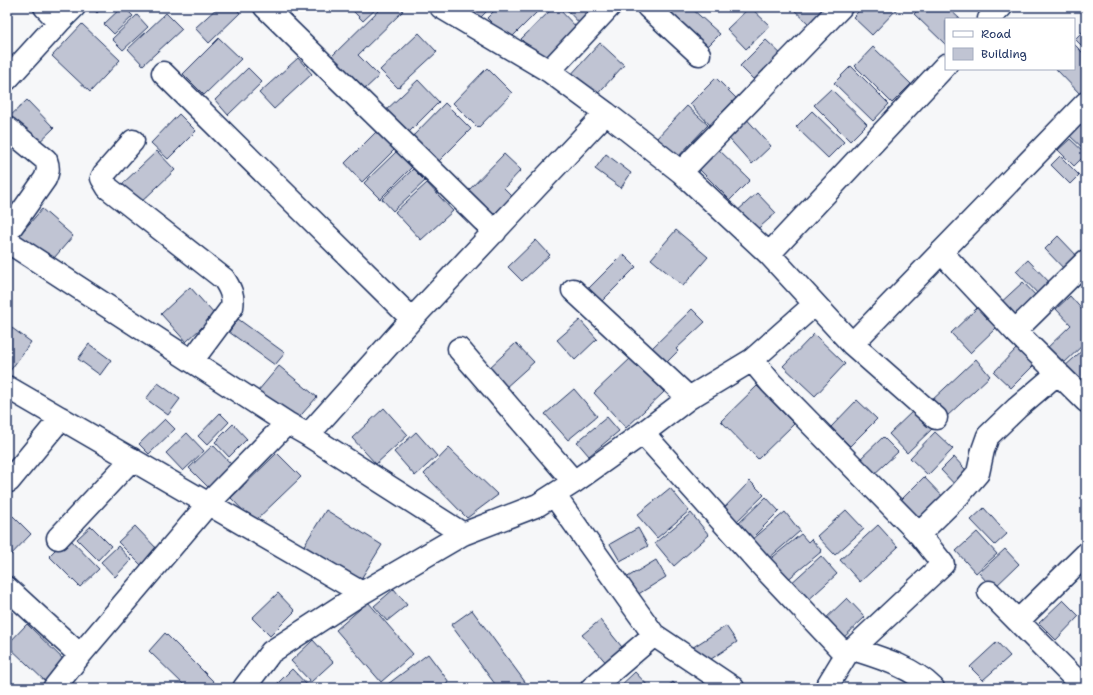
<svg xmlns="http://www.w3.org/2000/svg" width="1093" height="695" viewBox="0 0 1093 695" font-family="'Shantell Sans',sans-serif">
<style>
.building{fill:#c0c4d3;stroke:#1b2f5e}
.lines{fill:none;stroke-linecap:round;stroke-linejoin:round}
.minor-casing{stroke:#1b2f5e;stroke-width:25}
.minor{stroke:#fff;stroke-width:22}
</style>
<rect width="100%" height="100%" fill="#f6f7f9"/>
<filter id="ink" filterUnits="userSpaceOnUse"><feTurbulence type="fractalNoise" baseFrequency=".025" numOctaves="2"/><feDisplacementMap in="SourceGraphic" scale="8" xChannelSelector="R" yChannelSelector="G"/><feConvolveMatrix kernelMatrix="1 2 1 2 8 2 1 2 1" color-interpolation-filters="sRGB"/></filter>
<g filter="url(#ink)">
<path class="building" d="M91,7H103L97,13Z
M122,7H124L133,16L114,34L104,24Z
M218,7H235L240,13L209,43L195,28Z
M349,7H378L363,21Z
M382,7H400L403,11L358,55L379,76L364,90L331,57Z
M469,7H491L480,18Z
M498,7H542L509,40L487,18Z
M554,7H557L581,32L547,66L521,39Z
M564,7H603L583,27Z
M673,7H690L720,34L706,48L667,14Z
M750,7L770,26L746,49L727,29Z
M791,7H828L810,25Z
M863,7H899L872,35L853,17Z
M921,7H947L960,19H946V45L914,14Z
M166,13L182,29L143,65L128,49Z
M137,15L148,27L123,50L112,39Z
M82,24L120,60L90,92L52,56Z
M1086,28V50L1075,39Z
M419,33L437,52L398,88L380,70Z
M219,38L241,59L204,95L183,74Z
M766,40L784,57L758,84L740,66Z
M600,43L624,65L592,100L568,78Z
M1074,44L1086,56V92L1082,96L1056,69H1074Z
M873,47L911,84L892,103L855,66Z
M298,58L312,74L274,109L259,93Z
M851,66L889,104L873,121L834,83Z
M248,68L262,82L228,115L215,100Z
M487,68L512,93L478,128L453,103Z
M716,78L736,98L710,125L690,104Z
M418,80L439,102L406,135L384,112Z
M831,89L867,124L850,141L814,105Z
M27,100L54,128L33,148L7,119Z
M445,103L471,129L438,162L413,136Z
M687,106L708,125L676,159L655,140Z
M812,111L844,142L828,158L796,127Z
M179,114L196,131L168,159L151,143Z
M743,115L771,146L752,164L724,133Z
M1085,120L1086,122V151L1070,136Z
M377,131L395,149L362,182L345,163Z
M1070,139L1086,154L1074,166L1058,150Z
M714,145L750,180L730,200L695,165Z
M157,151L175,170L138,205L120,186Z
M397,151L412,167L380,199L364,183Z
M504,154L521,170L504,188L512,196L491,217L466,193Z
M606,154L631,173L621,188L595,169Z
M1060,156L1079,175L1070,184L1051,165Z
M413,169L425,181L393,211L382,199Z
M427,183L453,211L421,240L395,212Z
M757,193L776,213L753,233L735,213Z
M42,209L73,236L48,265L17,238Z
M676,230L708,257L683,286L651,259Z
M1058,236L1080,259L1067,272L1045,249Z
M536,240L550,255L522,281L508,267Z
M623,254L636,267L601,302L588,289Z
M1028,260L1054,287L1042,298L1016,271Z
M1023,282L1038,298L1012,322L997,306Z
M190,287L215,315L186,342L161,314Z
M1070,296L1086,314V342L1060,367L1044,351L1071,325L1056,309Z
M977,308L996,328L970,353L951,333Z
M692,309L705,322L676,349L678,351L665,364L651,349Z
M238,319L285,353L275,365L229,332Z
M580,320L597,339L575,360L557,340Z
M12,328L31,342L7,375V335Z
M814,334L845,364L815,396L783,366Z
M516,343L534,362L505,388L488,369Z
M89,344L111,360L100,375L78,359Z
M1086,347V381L1080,386L1063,368Z
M1017,348L1034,365L1011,388L994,372Z
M632,357L664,392L626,428L594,393Z
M976,359L990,376L945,418L930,402Z
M279,366L317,397L295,422L258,391Z
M158,383L180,399L168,415L146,399Z
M757,386L794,424L758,459L721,421Z
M574,389L597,416L568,440L545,414Z
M857,400L877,419L850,446L831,427Z
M384,408L408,435L376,464L352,438Z
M915,409L933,428L907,453L889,434Z
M220,413L229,422L207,445L198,436Z
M607,417L619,431L589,456L577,442Z
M165,419L175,429L149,454L139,444Z
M233,424L247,439L229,457L215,442Z
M416,432L437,456L415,476L394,452Z
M935,432L953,449L928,475L910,458Z
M187,433L204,451L183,471L166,453Z
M883,437L898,452L872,476L858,461Z
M213,445L232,465L208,487L189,468Z
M449,448L498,495L467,518L424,474Z
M277,453L301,477L254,522L231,498Z
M954,457L973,478L960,490L941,470Z
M924,477L947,501L920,527L897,504Z
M750,481L764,495L735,523L722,510Z
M670,488L689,511L657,538L637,515Z
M766,497L779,511L750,540L736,526Z
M984,508L1007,534L995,545L971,520Z
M326,510L382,545L359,582L303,547Z
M846,510L864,529L835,555L817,536Z
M785,512L800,531L768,559L752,540Z
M691,513L709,535L674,566L655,543Z
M13,516L31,534L7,559V522Z
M878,525L898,547L860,582L840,560Z
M91,526L111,546L98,560L77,539Z
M135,526L160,552L144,568L118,542Z
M638,528L648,546L620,561L610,544Z
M977,532L997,554L976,573L956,551Z
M801,534L808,542L811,539L822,551L786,581L768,561Z
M68,537L99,569L80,587L49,556Z
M118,546L131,560L115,577L101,562Z
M1005,549L1019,564L993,589L979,573Z
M821,556L837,574L805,603L789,585Z
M656,560L666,577L632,598L621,581Z
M394,589L407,605L387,621L374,606Z
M278,593L295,611L270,636L252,618Z
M847,598L865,617L839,642L821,623Z
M1063,600L1079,616L1056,640L1039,623Z
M368,602L413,654L381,682L336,630Z
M472,610L528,686L525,688H498L451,625Z
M600,620L626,652L609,666L582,635Z
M27,624L67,663L47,683L7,645Z
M726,626L737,642L702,665L684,653Z
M165,633L218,686L216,688H187L149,651Z
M313,640L333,662L311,682L291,661Z
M997,642L1010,656L983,680L970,667Z
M1086,649V657L1082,653Z
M428,654L449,682L441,688H391L388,684Z
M292,669L310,688H273Z
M635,672L650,688H618Z
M673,682L678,688H666Z
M75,684L78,688H71Z"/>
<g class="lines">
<defs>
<path id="minor" d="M45,7L59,22L74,7
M265,7L495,232
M441,7L549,71L606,113L681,172L769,254
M648,7L699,54
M989,19L1001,7
M549,71L609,7
M163,73L412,319
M7,79L59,22
M7,128L46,160C49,168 48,172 45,179L7,233
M133,141L104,174L102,178L108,188L224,279C230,288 234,296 232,307L192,361
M681,172L841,7
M7,241L287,423L308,435L463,534
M941,252L1015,331L1086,401
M573,290L689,398
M815,304L852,344L936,418
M1015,331L1086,261
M852,344L1086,103
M459,349L574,482
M752,360L771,383L919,534L943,564L846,655L826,688
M7,387L362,593
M643,433L761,565L846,655
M308,435L412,319L606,113
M9,481L61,418
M554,495L654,635L733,688
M919,534L959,495L978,473L983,450L988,436L1017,408L1058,373
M58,538L132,459
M7,588L80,655
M989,592L1084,688
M1018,621L1086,554
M853,649C881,658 912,667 933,688
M54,688L80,655L209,503L287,423
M244,688L271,652L362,593L463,534L538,505L574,482L643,433L689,398L752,360L815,304L769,254L946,65
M592,688L654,635"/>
</defs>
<use href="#minor" class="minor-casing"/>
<use href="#minor" class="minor"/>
</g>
</g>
<rect width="1093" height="695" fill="none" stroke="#fff" stroke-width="24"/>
<rect x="12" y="12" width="1069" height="671" fill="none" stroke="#1b2f5e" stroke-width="1.5" filter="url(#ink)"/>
<rect x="945" y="18" width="130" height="52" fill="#ffffff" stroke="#a4acbf"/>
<rect x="953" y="31" width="20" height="6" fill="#ffffff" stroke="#a4acbf"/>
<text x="981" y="38" font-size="12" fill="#1b2f5e">Road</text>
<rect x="953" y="48" width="20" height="12" fill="#c0c4d3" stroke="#a4acbf"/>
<text x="981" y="58" font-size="12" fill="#1b2f5e">Building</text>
</svg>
